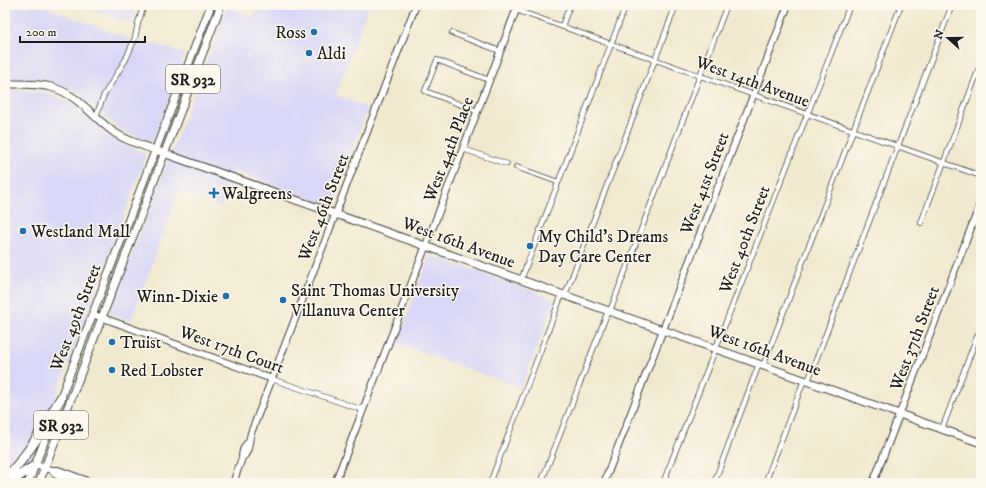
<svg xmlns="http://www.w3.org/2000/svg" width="986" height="488" viewBox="0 0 986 488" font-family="'IM FELL DW Pica',serif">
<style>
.built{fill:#d9d7f7}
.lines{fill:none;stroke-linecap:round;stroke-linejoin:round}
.minor-casing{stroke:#3c3b37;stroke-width:6}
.tertiary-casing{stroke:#3c3b37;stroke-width:8}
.secondary-casing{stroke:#3c3b37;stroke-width:9}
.primary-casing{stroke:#3c3b37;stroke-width:9}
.motorway-casing{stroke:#3c3b37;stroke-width:11}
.minor{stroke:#fff;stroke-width:4.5}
.tertiary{stroke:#fff;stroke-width:6}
.secondary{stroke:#fff;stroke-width:7}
.primary{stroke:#fff;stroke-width:7}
.motorway{stroke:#fff;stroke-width:9}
.poi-dot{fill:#1f6fb2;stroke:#fbf7ec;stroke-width:1.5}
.labels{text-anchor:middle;stroke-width:3;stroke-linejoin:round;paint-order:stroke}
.shield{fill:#fbf7ec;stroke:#5f5e5a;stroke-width:1}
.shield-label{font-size:16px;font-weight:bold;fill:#1c1c1c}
.poi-label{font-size:17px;fill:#1c1c1c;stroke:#fbf7ec;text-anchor:start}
.street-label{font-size:17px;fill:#1c1c1c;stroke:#fbf7ec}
</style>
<rect width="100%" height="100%" fill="#fbf7ec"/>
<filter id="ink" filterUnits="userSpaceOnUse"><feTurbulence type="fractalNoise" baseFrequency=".025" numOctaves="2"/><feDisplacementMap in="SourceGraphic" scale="8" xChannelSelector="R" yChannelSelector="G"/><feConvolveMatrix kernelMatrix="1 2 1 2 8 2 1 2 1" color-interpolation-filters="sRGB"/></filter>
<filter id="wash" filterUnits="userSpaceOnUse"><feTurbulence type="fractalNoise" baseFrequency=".012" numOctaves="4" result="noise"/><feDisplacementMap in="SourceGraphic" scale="16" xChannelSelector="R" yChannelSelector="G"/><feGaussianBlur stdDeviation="0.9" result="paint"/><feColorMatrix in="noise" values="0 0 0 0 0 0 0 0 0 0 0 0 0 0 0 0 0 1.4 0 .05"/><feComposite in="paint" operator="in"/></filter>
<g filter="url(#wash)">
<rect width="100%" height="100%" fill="#f1e9cf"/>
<path class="built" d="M11,5H40L135,41L152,43L185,54L153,142L121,131L76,91L43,79H5V21Z
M79,5H138L131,24Z
M258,5H368L367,10L336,95L368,108L332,206L234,171L221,207L179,191L131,321L109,313L227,8L253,17Z
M22,91L43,92L52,95L65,101L77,108L106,135L121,144L144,153L146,157L26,476L23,483H5V92Z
M433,256L552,298L554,300V303L521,388L397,343L428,259Z"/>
</g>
<g filter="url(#ink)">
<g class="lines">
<defs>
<path id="minor" d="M516,10L981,176
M562,26L570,5
M452,33L500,51
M477,111L425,91L437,60L489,80
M96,116L104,95L126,59L135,38L138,23L144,5
M463,149L507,164
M516,167L558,182
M921,223L981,63
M521,280L626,5
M565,295L676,5
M610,311L727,5
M763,366L901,5
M272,379L363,410
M808,381L952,5
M942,429L978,334
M490,483L562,294
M541,483L608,311
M663,483L850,5
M714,483L759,364
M765,483L804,380"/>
<path id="tertiary" d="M92,314L272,379
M242,458C250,452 248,442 251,433L416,5
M36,465L52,470H58L93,483
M52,470L56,475L79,483
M233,483L242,458C242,452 244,446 248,442
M335,483L518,5
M604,483L788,5
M873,483L981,202"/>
<path id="secondary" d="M5,84C20,84 36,83 51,87C78,94 93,118 115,133C127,141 142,145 155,150L981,443"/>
<path id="primary" d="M59,402L211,5
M28,483L55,414
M39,483L221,5"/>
<path id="motorway" d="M5,479C30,453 43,428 61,398
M8,483L36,465"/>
</defs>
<use href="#minor" class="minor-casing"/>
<use href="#tertiary" class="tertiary-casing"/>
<use href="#secondary" class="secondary-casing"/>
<use href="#primary" class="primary-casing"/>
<use href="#motorway" class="motorway-casing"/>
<use href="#minor" class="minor"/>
<use href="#tertiary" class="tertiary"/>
<use href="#secondary" class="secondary"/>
<use href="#primary" class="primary"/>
<use href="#motorway" class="motorway"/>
</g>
</g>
<g class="poi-dot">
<circle cx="314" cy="32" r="4"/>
<circle cx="309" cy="53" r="4"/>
<path d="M212 187h4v4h4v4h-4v4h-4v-4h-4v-4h4z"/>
<circle cx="23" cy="231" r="4"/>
<circle cx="530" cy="246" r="4"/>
<circle cx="226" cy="296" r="4"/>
<circle cx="283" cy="300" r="4"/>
<circle cx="112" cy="342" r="4"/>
<circle cx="112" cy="370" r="4"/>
</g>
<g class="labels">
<g class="shield">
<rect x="166" y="65" width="54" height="28" rx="3"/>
<rect x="34" y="411" width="54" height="28" rx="3"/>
</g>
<g class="shield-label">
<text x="193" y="85">SR 932</text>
<text x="61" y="431">SR 932</text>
</g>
<g class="poi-label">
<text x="306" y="38" text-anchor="end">Ross</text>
<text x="317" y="59">Aldi</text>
<text x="222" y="199">Walgreens</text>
<text x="31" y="237">Westland Mall</text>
<text x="538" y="242">My Child's Dreams<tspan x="538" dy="20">Day Care Center</tspan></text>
<text x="291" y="296">Saint Thomas University<tspan x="291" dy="20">Villanuva Center</tspan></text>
<text x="218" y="302" text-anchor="end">Winn-Dixie</text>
<text x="120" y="348">Truist</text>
<text x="120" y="376">Red Lobster</text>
</g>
<g class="street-label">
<text transform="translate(753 81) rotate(20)" y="6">West 14th Avenue</text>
<text transform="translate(448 149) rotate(-69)" y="6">West 44th Place</text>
<text transform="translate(704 183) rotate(-69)" y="6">West 41st Street</text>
<text transform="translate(323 207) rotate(-69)" y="6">West 46th Street</text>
<text transform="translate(744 239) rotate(-69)" y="6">West 40th Street</text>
<text transform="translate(459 242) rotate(20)" y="6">West 16th Avenue</text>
<text transform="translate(75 317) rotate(-69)" y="6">West 49th Street</text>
<text transform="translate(914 338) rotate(-69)" y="6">West 37th Street</text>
<text transform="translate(232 349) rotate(20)" y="6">West 17th Court</text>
<text transform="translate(765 350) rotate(20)" y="6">West 16th Avenue</text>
</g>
</g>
<rect width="986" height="488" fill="none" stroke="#fbf7ec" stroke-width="20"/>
<g transform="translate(948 38) rotate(291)" stroke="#fbf7ec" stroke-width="3" paint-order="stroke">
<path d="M0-3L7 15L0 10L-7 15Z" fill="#1c1c1c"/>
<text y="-6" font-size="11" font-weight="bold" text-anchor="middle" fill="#1c1c1c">N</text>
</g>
<path d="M20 36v6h125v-6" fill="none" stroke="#1c1c1c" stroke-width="2"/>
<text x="26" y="36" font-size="12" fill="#1c1c1c" stroke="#fbf7ec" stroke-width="3" paint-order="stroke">200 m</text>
</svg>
